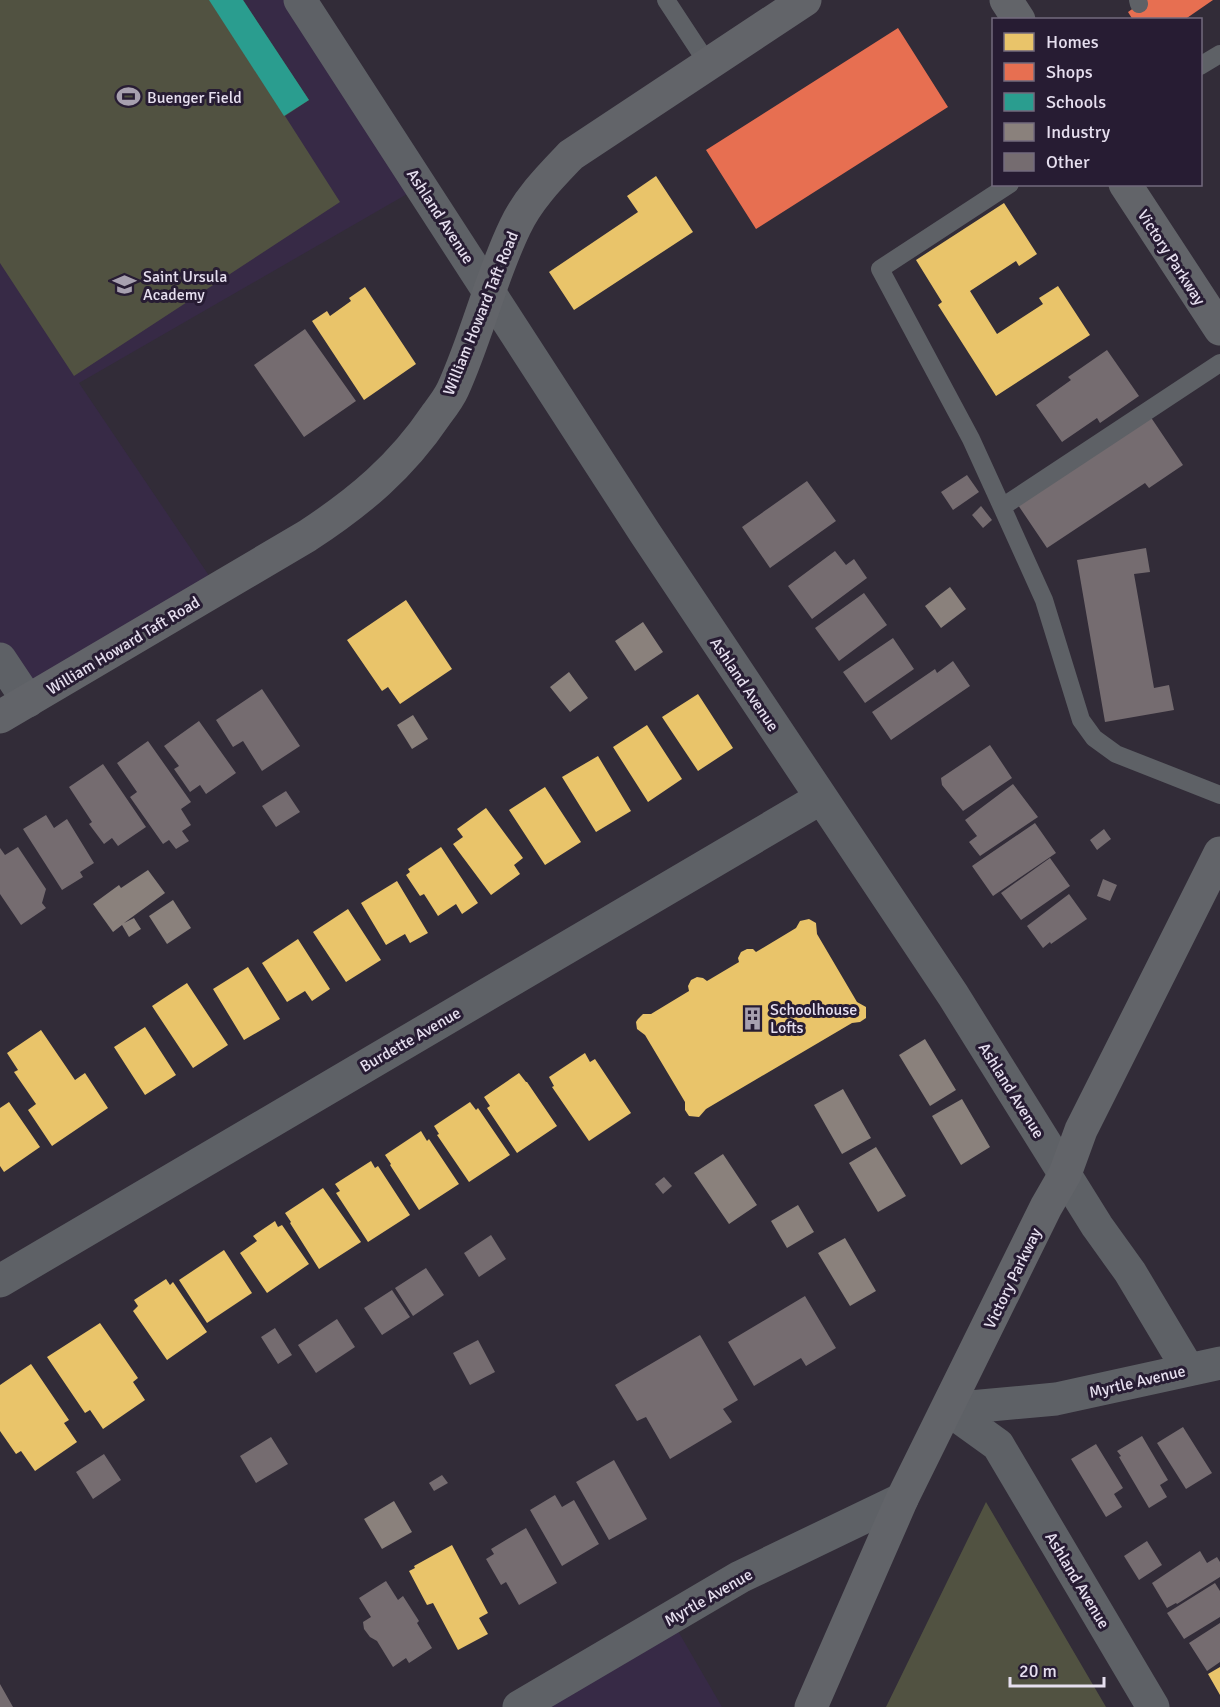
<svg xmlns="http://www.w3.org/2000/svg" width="1220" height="1707" viewBox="0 0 1220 1707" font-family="Signika,sans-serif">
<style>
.built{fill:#372a46}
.green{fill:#515241}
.homes{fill:#e9c46a}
.shops{fill:#e76f51}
.schools{fill:#2a9d8f}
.industry{fill:#8a817c}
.building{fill:#756c70}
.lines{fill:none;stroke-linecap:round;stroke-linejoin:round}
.lane{stroke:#5e6166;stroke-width:18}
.street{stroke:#5e6166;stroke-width:33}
.secondary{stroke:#626469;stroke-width:33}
.labels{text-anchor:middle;stroke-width:6;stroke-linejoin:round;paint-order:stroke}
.poi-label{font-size:16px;fill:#e6dfef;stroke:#271c33;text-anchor:start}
.street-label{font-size:16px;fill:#e6dfef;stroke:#271c33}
</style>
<rect width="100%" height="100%" fill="#322c38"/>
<path class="built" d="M0,0H300L421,186L79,383L218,589L28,701L0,659Z
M671,1619L722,1707H519Z"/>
<path class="green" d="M0,0H243L309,100L285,116L340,202L74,376L0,263Z
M986,1502L1106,1707H886Z"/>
<path class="homes" d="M656,176L693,232L574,310L549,272L638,212L627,196Z
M1004,203L1037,254L1019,266L1016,261L970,291L997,334L1043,304L1039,298L1058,286L1090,335L996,396L938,305L942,302L916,260Z
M365,287L416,364L364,400L312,321L327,311L330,316L351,301L349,298Z
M406,600L452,669L400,704L388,687L382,691L347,640Z
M698,694L733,748L698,771L662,717Z
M647,725L682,779L648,802L613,747Z
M598,756L631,811L596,832L562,777Z
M545,787L581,842L545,865L509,810Z
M486,808L523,858L514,865L520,874L491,895L453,844L463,837L457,829Z
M441,847L478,903L462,914L456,904L438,916L424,894L420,896L406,875L410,872L408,869Z
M397,881L428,933L410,943L405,934L386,945L361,903Z
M348,909L381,960L346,982L313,932Z
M809,919L816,923L817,934L857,1002L866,1007V1018L860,1022L852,1023L706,1109L699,1117L689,1116L685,1110V1102L645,1035L637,1029L636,1022L638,1019L643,1014H651L689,991L688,986L691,980L697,977L703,978L707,981L739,962L738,958L741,952L747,949H753L756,952L796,928L800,921Z
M298,939L330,989L312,1001L305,991L287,1002L262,963Z
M248,967L280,1019L244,1040L213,989Z
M187,983L228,1045L193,1068L152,1006Z
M145,1027L176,1075L145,1095L114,1047Z
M41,1030L75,1080L85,1073L108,1108L52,1146L28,1110L36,1104L14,1072L18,1070L7,1053Z
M585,1053L590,1062L595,1059L631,1113L589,1141L552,1087L554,1086L549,1077Z
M519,1073L526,1082H527L557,1126L517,1153L487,1108L490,1106L484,1097Z
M9,1102L40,1147L4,1172L0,1166V1108Z
M470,1102L476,1110L478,1108L510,1155L469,1182L437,1135L439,1134L434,1126Z
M421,1131L427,1141L429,1139L459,1184L419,1210L390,1165L391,1164L385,1155Z
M371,1161L375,1168L378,1166L410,1215L368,1242L336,1193L340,1191L335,1184Z
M323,1188L361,1242L319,1269L290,1223L291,1222L285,1213Z
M275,1221L278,1227L282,1225L309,1264L267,1293L240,1253L257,1241L253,1236Z
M224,1250L252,1293L207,1323L179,1280Z
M166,1279L170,1285L173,1282L207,1332L167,1360L133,1311L138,1306L134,1300Z
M100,1323L138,1378L133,1382L145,1400L103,1429L90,1410L85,1413L47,1357Z
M31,1364L69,1420L64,1423L77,1442L35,1471L21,1451L16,1454L0,1431V1385Z
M452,1545L488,1613L479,1618L488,1634L458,1650L433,1603L427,1605L409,1571L415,1568L414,1566Z
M1220,1667V1695L1208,1674Z"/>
<path class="shops" d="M1145,0H1213L1184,20H1133L1128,12Z
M898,28L948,107L756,229L706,150Z"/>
<path class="schools" d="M209,0H243L309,100L284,116Z"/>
<path class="industry" d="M950,587L966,609L941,628L925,606Z
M643,622L663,652L635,671L615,641Z
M569,672L588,698L570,712L550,687Z
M413,715L428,739L412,749L397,725Z
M148,870L165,893L124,923L134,918L141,929L129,937L122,925L113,932L93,904L119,885L121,888Z
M173,900L191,928L167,944L149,916Z
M925,1039L956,1090L930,1106L899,1055Z
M843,1089L871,1138L842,1154L814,1105Z
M962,1099L990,1147L961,1165L932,1116Z
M876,1147L906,1196L878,1212L849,1163Z
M723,1154L757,1205L729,1224L694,1173Z
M798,1205L814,1232L787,1248L771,1221Z
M845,1238L876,1291L850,1306L818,1253Z
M394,1501L412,1532L382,1549L364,1519Z"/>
<path class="building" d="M305,329L356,401L304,437L254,365Z
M1107,350L1139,396L1100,423L1097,418L1062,442L1036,405L1071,380L1068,377Z
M1150,416L1183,465L1149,488L1145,483L1047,548L1018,505Z
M967,475L979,492L953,510L941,492Z
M807,481L836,521L770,568L742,527Z
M981,506L992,520L983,528L972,515Z
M1146,548L1150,572L1134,574L1154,688L1169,685L1174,710L1105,722L1077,560Z
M835,551L846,565L854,559L867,578L812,619L788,586Z
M864,593L887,625L839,661L815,628Z
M893,638L914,669L865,703L843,672Z
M953,661L970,686L891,740L872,712L935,669L937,673Z
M262,689L300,746L262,771L243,741L233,747L216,720Z
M199,721L236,773L206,794L200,785L190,792L174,769L179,766L164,746Z
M148,741L191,802L181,809L191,825L182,831L189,841L176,849L169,840L163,844L130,797L137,792L117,763Z
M990,745L1012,778L963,811L942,785L941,778Z
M103,764L146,827L118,846L112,838L104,844L89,824L92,822L69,787Z
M1013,784L1038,817L980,856L969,842L977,836L965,820Z
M286,791L300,812L276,827L262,806Z
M46,815L54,828L67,819L94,863L80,872L83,877L62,890L23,829Z
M1035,823L1056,853L993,896L972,866Z
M1104,829L1111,839L1097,850L1090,840Z
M18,847L46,889L42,903L46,908L21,925L0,894V848L5,855Z
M1050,858L1070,886L1021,920L1001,893Z
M1103,879L1117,885L1110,901L1097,896Z
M1069,894L1087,919L1051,944L1050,942L1043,948L1027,926Z
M664,1177L672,1186L663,1194L655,1184Z
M491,1235L506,1259L479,1277L464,1253Z
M426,1268L444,1295L413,1316L395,1288Z
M392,1290L410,1317L382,1335L364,1308Z
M805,1296L836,1348L806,1366L801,1358L754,1386L728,1342Z
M337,1319L355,1347L316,1373L298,1345Z
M275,1328L292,1355L278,1364L261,1337Z
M700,1335L738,1400L723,1409L732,1422L670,1459L646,1417L637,1421L615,1385Z
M478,1340L495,1372L470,1385L453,1353Z
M1183,1427L1212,1473L1186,1489L1157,1443Z
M1142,1436L1168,1480L1160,1485L1167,1497L1149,1508L1119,1457L1121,1456L1117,1451Z
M271,1437L288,1464L256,1483L240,1456Z
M1096,1444L1123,1488L1114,1494L1122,1507L1106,1517L1071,1459Z
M104,1454L121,1480L93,1499L76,1472Z
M614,1460L647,1519L609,1540L576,1482Z
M442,1475L448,1483L434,1491L429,1483Z
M555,1495L562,1507L574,1500L599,1544L562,1566L530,1510Z
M526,1528L557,1583L519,1605L506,1582L501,1585L486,1559L494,1554L491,1549Z
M1147,1541L1162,1565L1139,1580L1124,1556Z
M1200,1551L1207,1563L1217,1557L1220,1562V1577L1177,1604L1176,1603L1167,1608L1152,1583Z
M386,1581L398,1600L403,1596L419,1621L417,1623L432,1648L409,1663L406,1658L393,1667L377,1641L370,1637L364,1629L363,1622L371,1617L359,1598Z
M1215,1583L1220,1591V1617L1184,1639L1167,1613Z
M1220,1623V1662L1207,1671L1189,1643Z
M0,1684L13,1707H0Z"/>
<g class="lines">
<path class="lane" d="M666,0L708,64
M1138,0L1139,4
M1200,66L1220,54
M1220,363L1002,507L1044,600L1081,720L1094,738L1116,754L1220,795
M1002,507L971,439L880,269L1010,184"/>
<path class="street" d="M300,0L645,533L953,995L1097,1226L1130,1272L1188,1369
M0,659L28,701
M0,1281L821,798
M948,1409L998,1445L1153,1707
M948,1409L1056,1399L1220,1363
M519,1707L740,1577L902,1499"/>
<path class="secondary" d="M1006,0L1019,20
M1125,184L1220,329
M0,717L307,536C359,502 401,467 436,415C442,407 449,398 453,389C477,336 490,279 515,227C528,199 550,177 571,155L805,0
M811,1707L902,1499L1046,1207L1065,1174L1081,1130L1220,853"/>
</g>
<defs>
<symbol id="stadium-bare" viewBox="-9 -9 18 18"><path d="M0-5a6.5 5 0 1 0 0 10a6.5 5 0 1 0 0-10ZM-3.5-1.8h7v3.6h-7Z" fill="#a7a0af" stroke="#271c33" stroke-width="2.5" paint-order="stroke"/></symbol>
<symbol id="school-bare" viewBox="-9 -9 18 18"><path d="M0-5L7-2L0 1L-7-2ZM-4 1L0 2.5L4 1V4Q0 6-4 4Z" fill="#a7a0af" stroke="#271c33" stroke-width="2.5" paint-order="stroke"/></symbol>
<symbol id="building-bare" viewBox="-9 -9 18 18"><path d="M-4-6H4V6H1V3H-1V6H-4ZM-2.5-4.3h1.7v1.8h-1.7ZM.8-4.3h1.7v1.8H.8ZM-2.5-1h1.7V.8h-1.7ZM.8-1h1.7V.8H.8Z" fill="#a7a0af" stroke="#271c33" stroke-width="2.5" paint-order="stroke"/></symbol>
</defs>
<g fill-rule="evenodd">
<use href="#stadium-bare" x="112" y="80" width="33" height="33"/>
<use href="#school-bare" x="108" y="268" width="33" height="33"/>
<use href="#building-bare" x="736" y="1002" width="33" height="33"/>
</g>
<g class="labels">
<g class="poi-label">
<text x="147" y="103">Buenger Field</text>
<text x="143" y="282">Saint Ursula<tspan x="143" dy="18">Academy</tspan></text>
<text x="770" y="1015">Schoolhouse<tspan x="770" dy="18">Lofts</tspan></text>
</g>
<g class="street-label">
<text transform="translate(441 216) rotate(57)" y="6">Ashland Avenue</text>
<text transform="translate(1172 257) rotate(57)" y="6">Victory Parkway</text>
<text transform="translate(480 313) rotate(-68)" y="6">William Howard Taft Road</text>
<text transform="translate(123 645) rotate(-31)" y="6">William Howard Taft Road</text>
<text transform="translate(745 684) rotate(56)" y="6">Ashland Avenue</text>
<text transform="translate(410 1039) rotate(-30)" y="6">Burdette Avenue</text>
<text transform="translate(1012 1090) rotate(58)" y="6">Ashland Avenue</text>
<text transform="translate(1012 1278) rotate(-64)" y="6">Victory Parkway</text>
<text transform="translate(1137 1381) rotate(-13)" y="6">Myrtle Avenue</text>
<text transform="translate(1078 1580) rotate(59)" y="6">Ashland Avenue</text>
<text transform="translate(708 1597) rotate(-30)" y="6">Myrtle Avenue</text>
</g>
</g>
<rect x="992" y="18" width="210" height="168" fill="#271c33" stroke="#736a7e" stroke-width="1.5"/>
<rect x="1004" y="33" width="30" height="18" fill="#e9c46a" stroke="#736a7e" stroke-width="1.5"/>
<text x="1046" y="48" font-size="18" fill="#e6dfef">Homes</text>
<rect x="1004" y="63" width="30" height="18" fill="#e76f51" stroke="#736a7e" stroke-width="1.5"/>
<text x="1046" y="78" font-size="18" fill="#e6dfef">Shops</text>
<rect x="1004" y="93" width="30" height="18" fill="#2a9d8f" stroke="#736a7e" stroke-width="1.5"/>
<text x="1046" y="108" font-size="18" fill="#e6dfef">Schools</text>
<rect x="1004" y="123" width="30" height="18" fill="#8a817c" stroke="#736a7e" stroke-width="1.5"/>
<text x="1046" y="138" font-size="18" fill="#e6dfef">Industry</text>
<rect x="1004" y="153" width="30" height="18" fill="#756c70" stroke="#736a7e" stroke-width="1.5"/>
<text x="1046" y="168" font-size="18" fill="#e6dfef">Other</text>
<path d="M1010 1677v9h94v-9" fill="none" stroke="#e6dfef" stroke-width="3"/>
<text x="1019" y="1677" font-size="18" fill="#e6dfef" stroke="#271c33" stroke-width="4.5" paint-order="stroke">20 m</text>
</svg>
